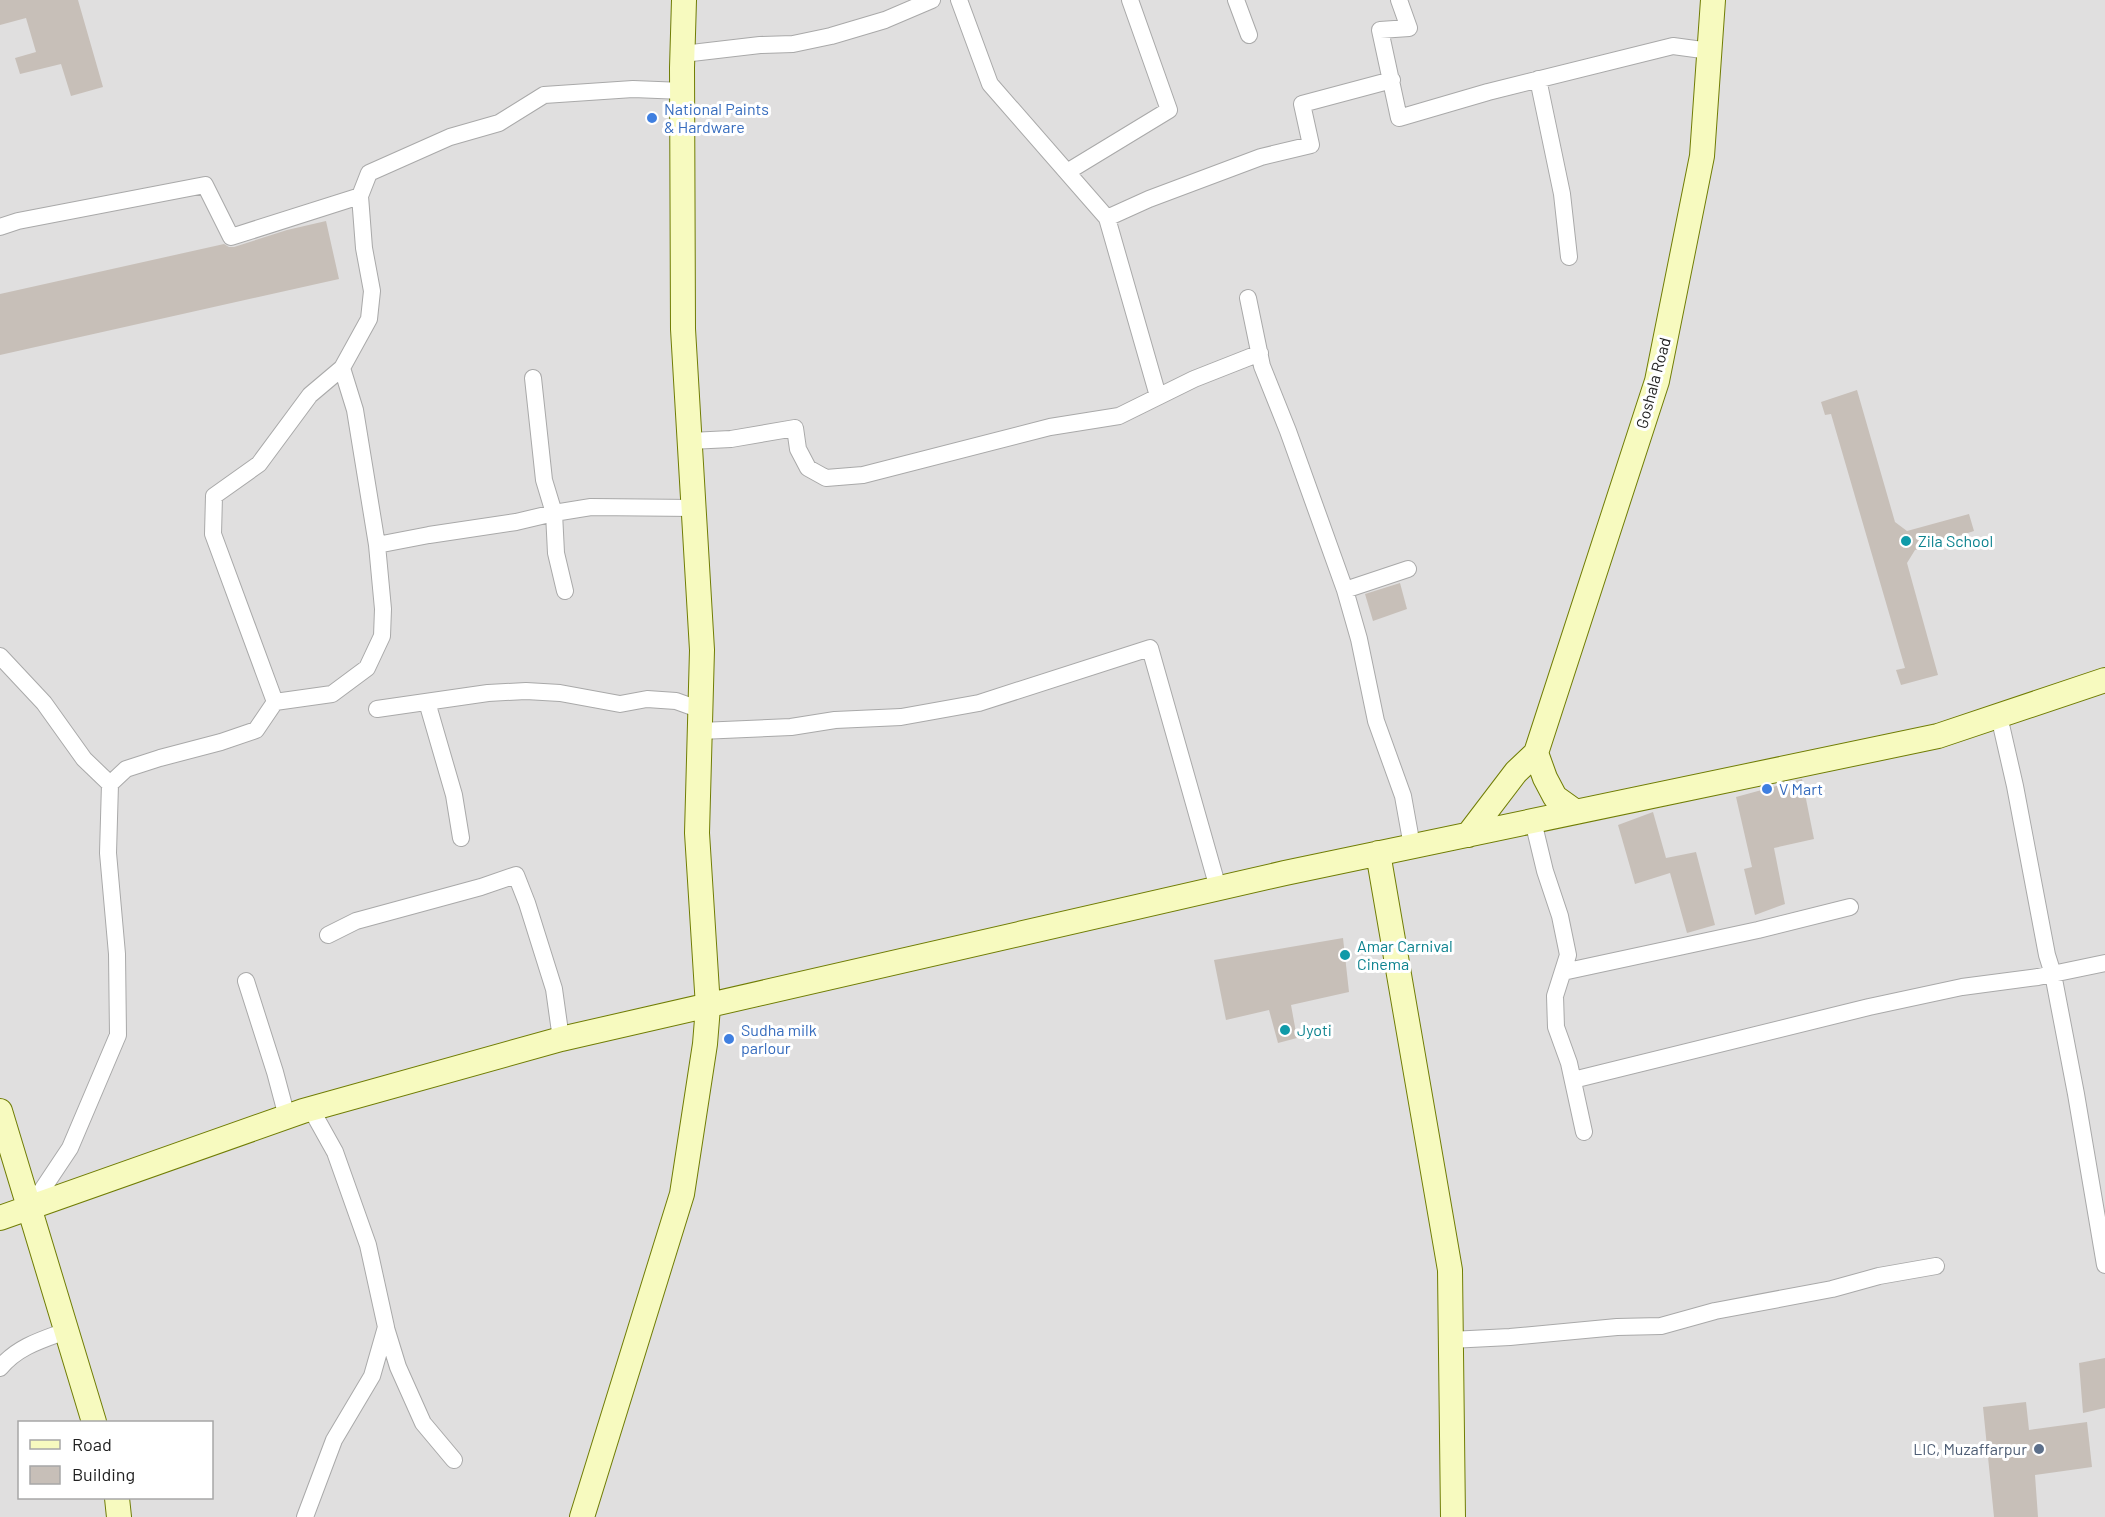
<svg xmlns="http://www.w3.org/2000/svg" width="2105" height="1517" viewBox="0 0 2105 1517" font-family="Barlow,sans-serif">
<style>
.residential{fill:#e0dfdf;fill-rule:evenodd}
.building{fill:#c7bfb8}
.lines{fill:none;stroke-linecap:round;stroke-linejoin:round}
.street-casing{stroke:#a9a9a9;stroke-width:18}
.secondary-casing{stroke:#707d05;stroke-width:26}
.street{stroke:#fff;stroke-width:16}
.secondary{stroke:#f7fabf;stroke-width:24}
.shop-dot{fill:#3f7fe0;stroke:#fff;stroke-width:2}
.culture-dot{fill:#0f9aa8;stroke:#fff;stroke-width:2}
.service-dot{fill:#5c6f8a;stroke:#fff;stroke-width:2}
.labels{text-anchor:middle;stroke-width:6;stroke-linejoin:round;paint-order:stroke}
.shop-label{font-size:16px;fill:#366cbe;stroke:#fff;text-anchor:start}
.street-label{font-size:16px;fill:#222;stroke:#fff}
.culture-label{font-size:16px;fill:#0d838f;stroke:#fff;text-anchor:start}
.service-label{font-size:16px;fill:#4e5e75;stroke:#fff;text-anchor:end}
</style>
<rect width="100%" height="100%" fill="#f2efe9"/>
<path class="residential" d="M0,0H2105V1517H0ZM20,1422H212V1498H20Z"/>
<path class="building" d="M0,0H78L103,87L71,96L61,64L20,74L15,58L36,52L26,18L0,25Z
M326,221L339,279L0,355V294L224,244L229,247H234L287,230Z
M1857,390L1895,522L1907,531L1969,514L1974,531L1915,550L1907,563L1938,675L1901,685L1896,670L1905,668L1831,414L1825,415L1821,402Z
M1400,583L1407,609L1373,621L1365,594Z
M1802,779L1814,839L1774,848L1785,904L1755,915L1744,869L1752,867L1736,797Z
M1653,812L1666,858L1696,852L1715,925L1687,933L1670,873L1635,884L1618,825Z
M1343,938L1349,992L1291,1005L1297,1038L1278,1043L1269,1010L1226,1020L1214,960Z
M2105,1358V1408L2083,1413L2079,1363Z
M2026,1402L2029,1430L2087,1422L2092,1467L2035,1475L2038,1517H1994L1983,1407Z"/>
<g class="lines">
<defs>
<path id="street" d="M959,0L990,84L1107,218
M1236,0L1249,35
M1399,0L1409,28L1380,30L1399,118L1488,92L1673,46L1710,51
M683,54L760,45L793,44L831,36L885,20L932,0
M1538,79L1562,194L1569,257
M1067,172L1169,110L1130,0
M0,227L18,221L205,185L231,237L360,196
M1248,298L1262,366L1288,431L1345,590L1359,639L1376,721L1403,796L1412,846
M533,378L544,480L554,513L556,553L565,591
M1158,396L1107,218L1149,199L1261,157L1311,145L1302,104L1392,80
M690,441L731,439L795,428L798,449L808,468L826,478L863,475L1050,427L1119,416L1194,379L1260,353
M377,545L429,535L516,522L554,513L591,507L694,508
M1345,590L1408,569
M0,656L44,703L84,759L110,784
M275,702L332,694L367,668L382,636L383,609L377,545L355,410L342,368
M427,702L454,795L461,838
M377,709L488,693L526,691L560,693L620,704L647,699L676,701L701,710
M1999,716L2015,786L2047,955L2053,974L2076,1094L2105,1265
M700,731L791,727L835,720L901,717L979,703L1150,648L1218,888
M1533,821L1545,871L1560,916L1568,955L1555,996L1556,1027L1569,1063L1584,1132
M328,935L356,921L481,887L516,875L527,903L554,989L561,1039
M1563,972L1758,930L1850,907
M246,981L275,1072L287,1117
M1573,1080L1869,1007L1962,987L2038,977L2105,963
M30,1208L70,1148L118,1035L117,954L108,853L110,784L126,769L160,758L221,742L256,730L275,702L213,534L214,496L259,464L310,395L342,368L369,319L372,291L364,248L360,196L369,173L450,137L499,123L544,95L633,89L683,91
M386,1328L398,1367L423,1423L454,1460
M1450,1340L1510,1337L1617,1327L1661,1326L1715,1311L1832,1289L1879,1276L1936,1266
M0,1368C17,1347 41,1340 66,1331
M305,1517L334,1440L372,1376L386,1327L368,1245L335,1152L311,1109"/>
<path id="secondary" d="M1536,753L1545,778L1555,797L1576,812
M1468,835L1516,772L1536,753L1657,381L1702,156L1713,0
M1378,853L1450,1270L1453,1517
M0,1111L94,1422
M0,1218L303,1111L561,1039L1285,873L1938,736L2105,680
M117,1498L119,1517
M582,1517L682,1194L705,1044L708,1007L697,833L702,650L683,329L682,68L684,0"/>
</defs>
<use href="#street" class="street-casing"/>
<use href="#secondary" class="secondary-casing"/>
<use href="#street" class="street"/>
<use href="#secondary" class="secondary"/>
</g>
<g class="shop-dot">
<circle cx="652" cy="118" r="6"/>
<circle cx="1767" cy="789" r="6"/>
<circle cx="729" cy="1039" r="6"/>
</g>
<g class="culture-dot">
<circle cx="1906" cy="541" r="6"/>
<circle cx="1345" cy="955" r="6"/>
<circle cx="1285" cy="1030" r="6"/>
</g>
<circle class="service-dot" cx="2039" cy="1449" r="6"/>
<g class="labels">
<g class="shop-label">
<text x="664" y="115">National Paints<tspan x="664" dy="18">&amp; Hardware</tspan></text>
<text x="1779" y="795">V Mart</text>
<text x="741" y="1036">Sudha milk<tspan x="741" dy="18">parlour</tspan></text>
</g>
<g class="street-label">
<text transform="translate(1653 383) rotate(-75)" y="6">Goshala Road</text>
</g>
<g class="culture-label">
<text x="1918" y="547">Zila School</text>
<text x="1357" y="952">Amar Carnival<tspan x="1357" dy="18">Cinema</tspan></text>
<text x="1297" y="1036">Jyoti</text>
</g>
<g class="service-label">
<text x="2027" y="1455">LIC, Muzaffarpur</text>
</g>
</g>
<rect x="18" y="1421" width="195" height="78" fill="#ffffff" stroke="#a7a7a7" stroke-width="1.5"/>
<rect x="30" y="1440" width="30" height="9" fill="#f7fabf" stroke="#a7a7a7" stroke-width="1.5"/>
<text x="72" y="1451" font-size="18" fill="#222222">Road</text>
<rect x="30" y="1466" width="30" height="18" fill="#c7bfb8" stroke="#a7a7a7" stroke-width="1.5"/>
<text x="72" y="1481" font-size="18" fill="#222222">Building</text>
</svg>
